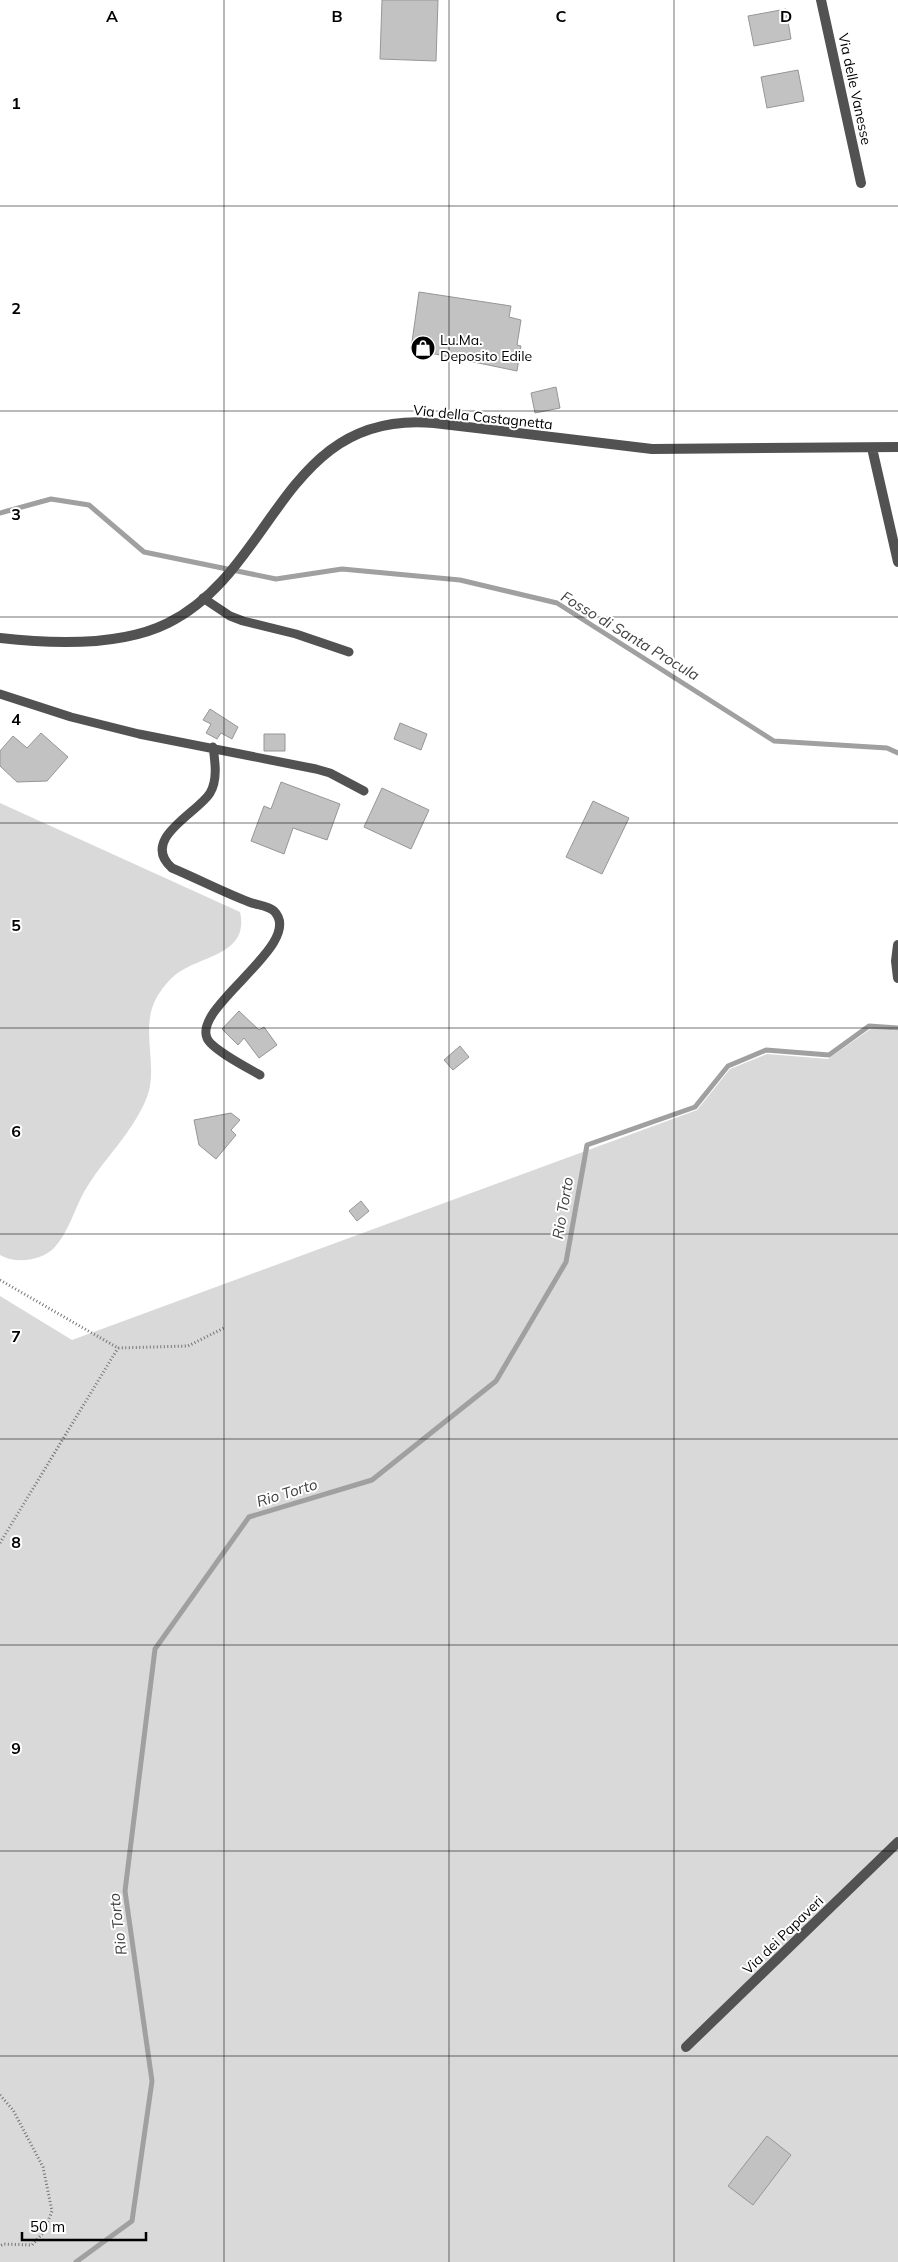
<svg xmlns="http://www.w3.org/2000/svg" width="898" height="2262" viewBox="0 0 898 2262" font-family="Mulish,sans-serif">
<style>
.green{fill:#d9d9d9}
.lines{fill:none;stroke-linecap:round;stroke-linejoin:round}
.stream{stroke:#a0a0a0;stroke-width:5}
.building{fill:#c2c2c2;stroke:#969696}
.path{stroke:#747474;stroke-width:3;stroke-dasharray:1 2.5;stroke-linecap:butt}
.lane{stroke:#525252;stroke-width:9}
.street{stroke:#525252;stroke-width:10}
.grid{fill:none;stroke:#000;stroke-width:1;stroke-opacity:0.55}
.labels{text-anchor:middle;stroke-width:4;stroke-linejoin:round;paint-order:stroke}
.street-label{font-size:14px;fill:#000;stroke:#fff}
.poi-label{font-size:14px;fill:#000;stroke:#fff;text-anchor:start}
.water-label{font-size:15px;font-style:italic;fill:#414141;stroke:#fff}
.grid-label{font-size:16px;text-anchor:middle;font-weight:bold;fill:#000;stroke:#fff;stroke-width:4;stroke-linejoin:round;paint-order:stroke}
</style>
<rect width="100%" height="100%" fill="#fff"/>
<path class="green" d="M0,803L240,912C250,956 198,955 174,976C168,981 161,990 157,997C139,1027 159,1066 147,1097C133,1133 103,1159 84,1192C74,1210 68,1234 53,1249C40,1261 15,1264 0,1255Z
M872,1028L898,1031V2262H0V1296L72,1340L697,1110L730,1069L767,1054L828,1059Z"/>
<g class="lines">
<path class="stream" d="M0,513L51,499L89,505L144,552L276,579L342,569L460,580L557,603L774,741L887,748L898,753
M76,2262L132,2221L152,2081L125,1891L155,1649L249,1517L372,1480L496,1381L566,1262L587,1145L695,1107L728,1066L766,1050L829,1055L869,1026L898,1028"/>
</g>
<path class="building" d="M382,0H438L436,61L380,59Z
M786,9L791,39L754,46L748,16Z
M798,70L804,101L767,108L761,77Z
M419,292L511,306L509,317L521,320L517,345L521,346L517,371L411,349Z
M556,387L560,408L535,413L531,393Z
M210,709L238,727L232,739L221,733L217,739L206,733L211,724L203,720Z
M400,723L427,734L421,750L394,739Z
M41,733L68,757L47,781L17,782L0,766V751L13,736L27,748Z
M264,734H285V751H264Z
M281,782L340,804L327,840L293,828L284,854L251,841L264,806L271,809Z
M382,788L429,810L411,849L364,827Z
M593,801L629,818L602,874L566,857Z
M239,1011L259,1030L264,1027L277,1045L259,1058L244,1038L238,1045L222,1029Z
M460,1046L469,1057L453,1070L444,1060Z
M231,1113L240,1120L231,1130L236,1135L216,1159L199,1145L194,1120Z
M361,1201L369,1211L357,1221L349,1211Z
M767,2136L791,2155L753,2205L728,2186Z"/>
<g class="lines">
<path class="path" d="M0,1280L118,1348L188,1346L224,1328
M0,1543L118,1348
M0,2095L13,2110L43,2167L52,2211L44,2232L32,2245L4,2244L0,2246"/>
<path class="lane" d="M203,598L230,616L243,621L296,634L349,652
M0,694L71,717L139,734L316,769L330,773L364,791
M213,747C215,761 218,780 210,793C198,813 139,839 172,868C198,879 223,892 249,902C257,905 269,906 274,911C306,943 193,1006 207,1038C211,1049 248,1068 260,1075"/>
<path class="street" d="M821,0L861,183
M872,448L898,562
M0,638C52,644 120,647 168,623C276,570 283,409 434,423L652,449L898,447
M898,945L896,961L898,978
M686,2047L898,1842"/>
</g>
<path class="grid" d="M224,0V2262M449,0V2262M674,0V2262M0,206H898M0,411H898M0,617H898M0,823H898M0,1028H898M0,1234H898M0,1439H898M0,1645H898M0,1851H898M0,2056H898"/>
<defs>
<symbol id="shop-disc" viewBox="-11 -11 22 22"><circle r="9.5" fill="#000" stroke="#fff"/><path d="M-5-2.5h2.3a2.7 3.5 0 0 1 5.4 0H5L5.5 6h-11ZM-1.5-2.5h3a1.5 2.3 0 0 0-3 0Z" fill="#fff"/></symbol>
</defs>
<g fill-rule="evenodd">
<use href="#shop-disc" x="409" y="334" width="28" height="28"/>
</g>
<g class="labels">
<g class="street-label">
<text transform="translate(855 89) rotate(78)" y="5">Via delle Vanesse</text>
<text transform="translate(483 417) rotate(6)" y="5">Via della Castagnetta</text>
<text transform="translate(783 1935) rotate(-44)" y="5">Via dei Papaveri</text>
</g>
<g class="poi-label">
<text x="440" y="345">Lu.Ma.<tspan x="440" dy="16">Deposito Edile</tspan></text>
</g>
<g class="water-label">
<text transform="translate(630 636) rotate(31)" y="5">Fosso di Santa Procula</text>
<text transform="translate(563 1208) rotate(-80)" y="5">Rio Torto</text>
<text transform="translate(287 1493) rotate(-17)" y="5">Rio Torto</text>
<text transform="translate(118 1924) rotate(-97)" y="5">Rio Torto</text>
</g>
</g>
<g class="grid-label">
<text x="112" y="22">A</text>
<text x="337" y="22">B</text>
<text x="561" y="22">C</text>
<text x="786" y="22">D</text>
<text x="16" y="109">1</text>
<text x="16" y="314">2</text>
<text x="16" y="520">3</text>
<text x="16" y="725">4</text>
<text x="16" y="931">5</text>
<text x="16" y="1137">6</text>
<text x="16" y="1342">7</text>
<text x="16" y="1548">8</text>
<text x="16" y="1754">9</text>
</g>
<path d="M22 2232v8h124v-8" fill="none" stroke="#000000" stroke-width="2.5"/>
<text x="30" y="2232" font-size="15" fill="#000000" stroke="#ffffff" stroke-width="4" paint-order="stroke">50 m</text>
</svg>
